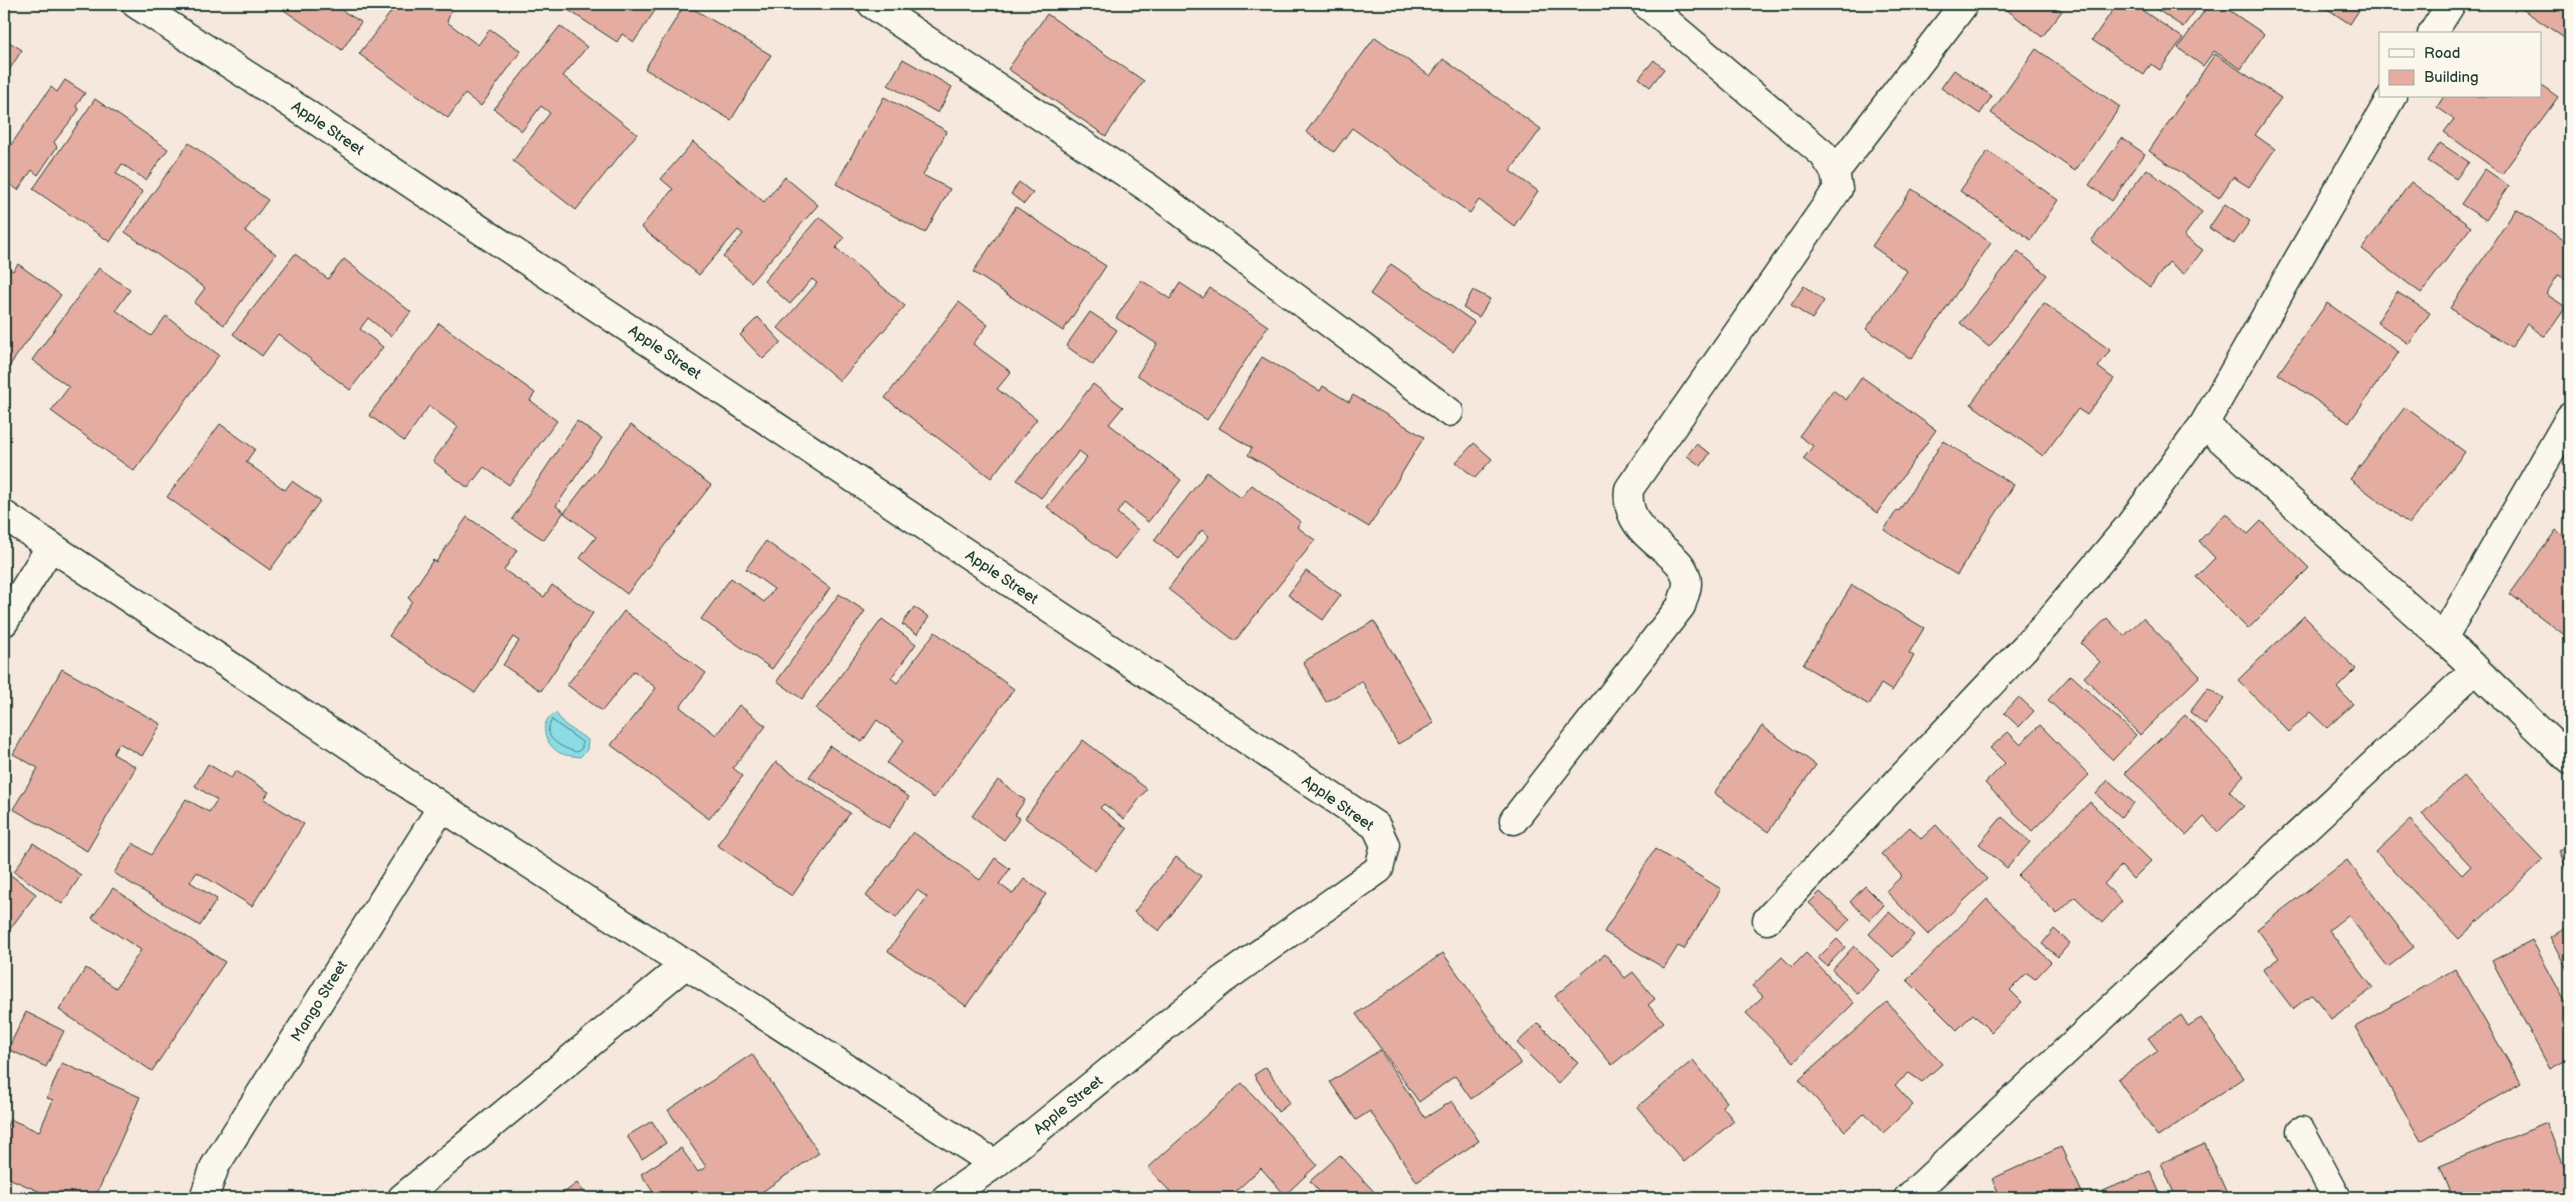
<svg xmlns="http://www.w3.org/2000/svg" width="2574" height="1202" viewBox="0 0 2574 1202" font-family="'Balsamiq Sans',sans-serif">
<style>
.water{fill:#8bdce5;stroke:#609c9e}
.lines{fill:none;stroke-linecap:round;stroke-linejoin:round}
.shore{stroke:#4a7d7b;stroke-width:1}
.building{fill:#e5aca1;stroke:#1f3d34}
.minor-casing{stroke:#1f3d34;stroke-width:31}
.minor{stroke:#fbf7ec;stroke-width:28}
.labels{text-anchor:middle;stroke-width:4;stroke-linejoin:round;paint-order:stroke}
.street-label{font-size:15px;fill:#1f3d34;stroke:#fbf7ec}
</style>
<rect width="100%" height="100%" fill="#f7e8dd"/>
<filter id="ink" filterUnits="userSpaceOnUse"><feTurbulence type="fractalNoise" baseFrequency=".02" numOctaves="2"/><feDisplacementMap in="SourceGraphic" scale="10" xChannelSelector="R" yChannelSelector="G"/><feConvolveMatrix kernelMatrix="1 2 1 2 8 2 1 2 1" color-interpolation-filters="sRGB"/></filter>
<g filter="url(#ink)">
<path class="water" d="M556,713L564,724L588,740L587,750L580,757C574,756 566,756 560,753C544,744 537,721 556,713Z"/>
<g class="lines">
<path class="shore" d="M552,720L582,742V748L577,752C564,749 539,738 552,720Z"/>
</g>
<path class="building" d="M275,4H341L338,8L361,22L342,50Z
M366,4H384L378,12Z
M397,4H446L452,8L447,22L478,45L490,29L521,51L481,106L465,94L448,118L359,54Z
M559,4H655L658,6L634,42L622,34L617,42Z
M685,4L771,55L731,120L645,69Z
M2012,4H2052L2062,11L2042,37L2007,10Z
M2117,4H2133L2183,38L2160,70L2151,64L2144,75L2092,40Z
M2149,4H2200L2183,27Z
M2209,4H2220L2264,34L2241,69L2214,51L2203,66L2178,48Z
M2320,4H2363L2350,24Z
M2515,4H2570V42Z
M1047,14L1144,81L1106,136L1008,69Z
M560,26L587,47L563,76L637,134L576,210L513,161L550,113L541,106L522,131L494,109Z
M1375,37L1430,76L1443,59L1541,129L1510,171L1538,191L1514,226L1479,200L1470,213L1352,128L1334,152L1306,132Z
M4,39L22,50L4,78Z
M2036,49L2120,107L2075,171L1991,113Z
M2215,54L2281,98L2255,135L2275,149L2249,187L2233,177L2219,198L2149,151Z
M903,59L952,87L938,113L888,85Z
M1654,60L1664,69L1650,87L1639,78Z
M1954,70L1992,96L1980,114L1941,88Z
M65,80L85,93L76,106L79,110L54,142L57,147L38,175L32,170L18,190L4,180V155L51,87L57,92Z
M2540,84L2558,97L2502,174L2444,132L2454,119L2437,107L2444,96H2540Z
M884,97L947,131L923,175L950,189L925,233L836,184Z
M95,99L168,149L146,180L122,164L116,173L143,192L110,242L33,189Z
M2122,138L2145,154L2112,201L2089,185Z
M693,142L764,202L785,177L818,205L751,282L723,257L743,234L738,230L699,275L641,227L673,189L661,179Z
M189,143L268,200L245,231L276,254L224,325L194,303L205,288L125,232Z
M2440,143L2469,162L2456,179L2428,161Z
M1988,151L2058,200L2031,240L1960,191Z
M2147,169L2202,212L2184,236L2203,250L2184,274L2169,262L2150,287L2091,241Z
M2485,169L2509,186L2486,220L2461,204Z
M1019,182L1033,193L1024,204L1011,194Z
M2411,182L2471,227L2421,293L2362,249Z
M1912,189L1991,243L1911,359L1866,329L1907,271L1872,246Z
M2225,204L2250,221L2234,244L2209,228Z
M1016,207L1106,266L1063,331L973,272Z
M2516,209L2570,244V272L2566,279L2558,275L2546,294L2566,307L2545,337L2527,324L2511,348L2450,308Z
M819,217L844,238L836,248L905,306L840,381L778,328L817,283L812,279L790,304L764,281Z
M2018,251L2047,275L1989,347L1960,323Z
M295,254L328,279L344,259L411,312L391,336L368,318L360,329L383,347L350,390L278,334L262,356L233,334Z
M18,264L61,295L4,373V265L13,271Z
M1391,264L1474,322L1453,352L1370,294Z
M99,268L130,290L116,310L151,336L166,316L219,355L134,471L51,411L69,387L32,360Z
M1141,280L1170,299L1180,283L1203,298L1210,288L1268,326L1207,420L1137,375L1157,344L1116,318Z
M1804,286L1824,301L1812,319L1791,305Z
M1473,290L1490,299L1479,317L1463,308Z
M2397,292L2430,313L2409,344L2377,322Z
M959,302L988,325L973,344L1011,372L997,389L1037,419L991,478L885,398Z
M2044,303L2110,350L2098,367L2114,379L2087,415L2078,409L2043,456L1971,404Z
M2327,303L2399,352L2349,423L2278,374Z
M1090,312L1117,330L1093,365L1066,346Z
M758,317L781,342L763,359L740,335Z
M439,323L535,393L530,400L557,421L509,485L484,467L468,488L433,461L458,427L429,406L404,441L369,415Z
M1262,357L1320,391L1323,386L1349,402L1353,395L1424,437L1369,527L1248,455L1252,448L1219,428Z
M1862,377L1936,430L1877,513L1803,459L1813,446L1799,436L1833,390L1846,400Z
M1093,384L1123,407L1109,424L1181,480L1148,522L1124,503L1117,513L1138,530L1115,559L1047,507L1087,457L1079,451L1041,498L1017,480Z
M2405,407L2465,452L2409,524L2350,479Z
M577,421L602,438L556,506L564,512L544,540L512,519Z
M220,424L255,449L246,462L285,490L292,481L320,501L270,570L167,497Z
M631,425L711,485L627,594L580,558L596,537L564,513Z
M1943,441L2014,485L1957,575L1884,530L1897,510L1899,511Z
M1474,443L1492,459L1475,478L1456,462Z
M1696,444L1710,453L1701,466L1687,456Z
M1207,472L1241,498L1252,485L1301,522L1297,527L1315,540L1235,641L1168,589L1209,536L1202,530L1179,559L1154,540Z
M2226,513L2248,534L2261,521L2309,568L2248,629L2196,577L2215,558L2199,541Z
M467,517L517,550L504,570L544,597L552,585L593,613L541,691L503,665L519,641L513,637L475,693L389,636L412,601L408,598L433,560L436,562Z
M2556,530L2570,541V639L2510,594Z
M766,541L830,588L772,669L701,619L731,578L764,602L774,589L746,569Z
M1306,571L1341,595L1323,620L1288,595Z
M1852,585L1924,628L1909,653L1914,656L1892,691L1881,684L1869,705L1803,665Z
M839,594L865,611L802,699L777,681Z
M914,607L929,617L917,634L902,624Z
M624,611L706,673L680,707L716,735L739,705L766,726L733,768L743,776L709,819L611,745L656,688L634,671L602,711L567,685Z
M2304,616L2356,669L2337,688L2353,704L2327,728L2310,712L2289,732L2238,680Z
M2107,618L2124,636L2143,618L2200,676L2140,735L2084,677L2100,662L2081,643Z
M882,619L916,644L891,678L897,683L935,632L1014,689L934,798L887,763L904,740L877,720L862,742L816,709Z
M1374,621L1434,723L1398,744L1362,681L1326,702L1303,662Z
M62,669L161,724L142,756L119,743L113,754L136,767L87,851L13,809L38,768L13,754Z
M2071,675L2136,735L2113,760L2048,700Z
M2208,688L2224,699L2205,724L2190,712Z
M2019,697L2034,711L2019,727L2004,713Z
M2185,715L2244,775L2229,791L2244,806L2218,832L2204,817L2186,835L2125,773Z
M2040,725L2089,775L2032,831L1985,783L2005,763L1990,748L2008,732L2020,744Z
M1762,726L1816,765L1768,832L1714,793Z
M1083,740L1147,789L1124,819L1104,804L1100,808L1127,829L1095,871L1025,818Z
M830,746L909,797L889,828L809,777Z
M776,762L850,813L792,896L717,845Z
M208,764L231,778L236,771L269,792L264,799L304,824L252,906L197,872L190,882L217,899L200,926L114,873L133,843L151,855L186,799L209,812L217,800L195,786Z
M2463,776L2543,860L2459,939L2376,852L2410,820L2462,875L2471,866L2422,814Z
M998,780L1025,800L1015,815L1020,818L1004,840L972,816Z
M2108,780L2134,803L2121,817L2096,794Z
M2090,802L2151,861L2133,879L2121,866L2104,884L2122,901L2102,923L2075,897L2057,914L2018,876Z
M2002,817L2030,842L2007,868L1979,844Z
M1936,825L1987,879L1928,935L1886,891L1902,876L1881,854L1910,827L1921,839Z
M913,832L980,880L995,858L1010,869L999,884L1013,894L1024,879L1046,894L966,1006L888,951L927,897L917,890L896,918L866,896Z
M33,843L81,875L62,904L14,872Z
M2570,846V875L2559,851Z
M1655,849L1721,889L1684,949L1678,946L1664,968L1604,932Z
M1176,857L1201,876L1159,931L1134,912Z
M2347,860L2414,947L2388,967L2348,915L2329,930L2373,988L2331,1019L2312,994L2293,1009L2263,970L2279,958L2257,929Z
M4,870L36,894L4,937Z
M1865,886L1884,905L1870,920L1850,902Z
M113,888L225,962L152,1071L59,1010L86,968L116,988L141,950L92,918Z
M1820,892L1850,919L1839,931L1809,903Z
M1987,899L2051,962L2035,979L2027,973L2010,990L2022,1002L1991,1032L1973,1014L1957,1030L1907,980Z
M1889,912L1914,935L1893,957L1869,934Z
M2570,926V975L2550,937Z
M2054,929L2070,943L2058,957L2042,944Z
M1837,939L1845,947L1827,966L1818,958Z
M2532,940L2567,1005L2570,1004V1058L2550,1069L2492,961Z
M1854,946L1880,970L1858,994L1832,970Z
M1443,953L1521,1064L1471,1099L1455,1076L1419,1102L1356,1014Z
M1806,953L1854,1003L1794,1062L1746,1013L1763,996L1752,986L1782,957L1792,967Z
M1605,954L1625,978L1633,972L1655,999L1648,1005L1664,1022L1612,1065L1555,996Z
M2455,969L2521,1083L2421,1141L2355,1027Z
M1887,1002L1942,1064L1922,1082L1909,1073L1895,1085L1913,1105L1883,1133L1865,1113L1845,1131L1799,1080Z
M26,1012L64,1031L46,1067L8,1049Z
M2181,1015L2188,1026L2201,1018L2243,1078L2158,1137L2118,1079L2158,1051L2148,1038Z
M1538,1023L1578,1063L1558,1084L1517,1043Z
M1380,1050L1425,1118L1452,1101L1479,1141L1417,1182L1370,1111L1356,1120L1330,1082Z
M752,1054L819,1153L753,1198H657L641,1174L681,1148L698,1172L706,1167L668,1110Z
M1693,1060L1727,1102L1722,1106L1734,1121L1684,1162L1637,1107Z
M62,1063L140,1097L95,1198H54L4,1176V1133L10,1119L39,1132L53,1100L47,1098Z
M1266,1067L1290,1103L1278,1112L1254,1075Z
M1242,1083L1317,1165L1285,1195L1261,1168L1235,1192L1241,1198H1176L1148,1168Z
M652,1121L666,1143L642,1159L627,1136Z
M2547,1123L2570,1182V1198H2453L2440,1166Z
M2205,1144L2229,1198H2176L2161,1163Z
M2061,1147L2084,1197L2001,1198L1992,1179Z
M1340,1155L1380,1198H1325L1310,1181Z
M2150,1171L2162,1198H2106L2103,1191Z
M577,1183L589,1198H557Z"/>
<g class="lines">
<defs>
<path id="minor" d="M136,4L287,101L1376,826L1385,845L1379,869L1221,981L995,1164L946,1198
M872,4L1150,189L1449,412
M2432,34L2451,4
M1835,172L1964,4
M2204,424L2443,638L2570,760
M4,515L442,807L995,1164
M4,622L51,546
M2443,638L2570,417
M1514,820L1681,606C1683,599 1687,590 1687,583C1687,549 1623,541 1629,489L1838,189L1835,172L1823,154L1646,4
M1767,920L2045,626L2130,525L2204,424L2392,96
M2301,1131L2337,1198
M204,1198L215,1166L442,807
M402,1198L686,964
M1908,1198L2476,669"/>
</defs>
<use href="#minor" class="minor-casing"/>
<use href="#minor" class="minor"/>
</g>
</g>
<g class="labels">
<g class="street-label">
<text transform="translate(328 128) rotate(34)" y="5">Apple Street</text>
<text transform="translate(665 352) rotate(34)" y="5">Apple Street</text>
<text transform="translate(1002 577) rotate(34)" y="5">Apple Street</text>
<text transform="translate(1338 803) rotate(35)" y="5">Apple Street</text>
<text transform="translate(319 1001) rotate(-58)" y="5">Mango Street</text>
<text transform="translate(1068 1105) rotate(-39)" y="5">Apple Street</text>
</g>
</g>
<rect width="2574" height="1202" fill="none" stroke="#fbf7ec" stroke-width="20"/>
<rect x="10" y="10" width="2554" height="1182" fill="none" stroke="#1f3d34" stroke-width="2" filter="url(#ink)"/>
<rect x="2379" y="32" width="162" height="65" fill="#fbf7ec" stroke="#a3ada2"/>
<rect x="2389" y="49" width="25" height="8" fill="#fbf7ec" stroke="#a3ada2"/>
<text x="2424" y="58" font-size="15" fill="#1f3d34">Road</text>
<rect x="2389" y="70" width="25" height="15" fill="#e5aca1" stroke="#a3ada2"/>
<text x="2424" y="82" font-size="15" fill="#1f3d34">Building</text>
</svg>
